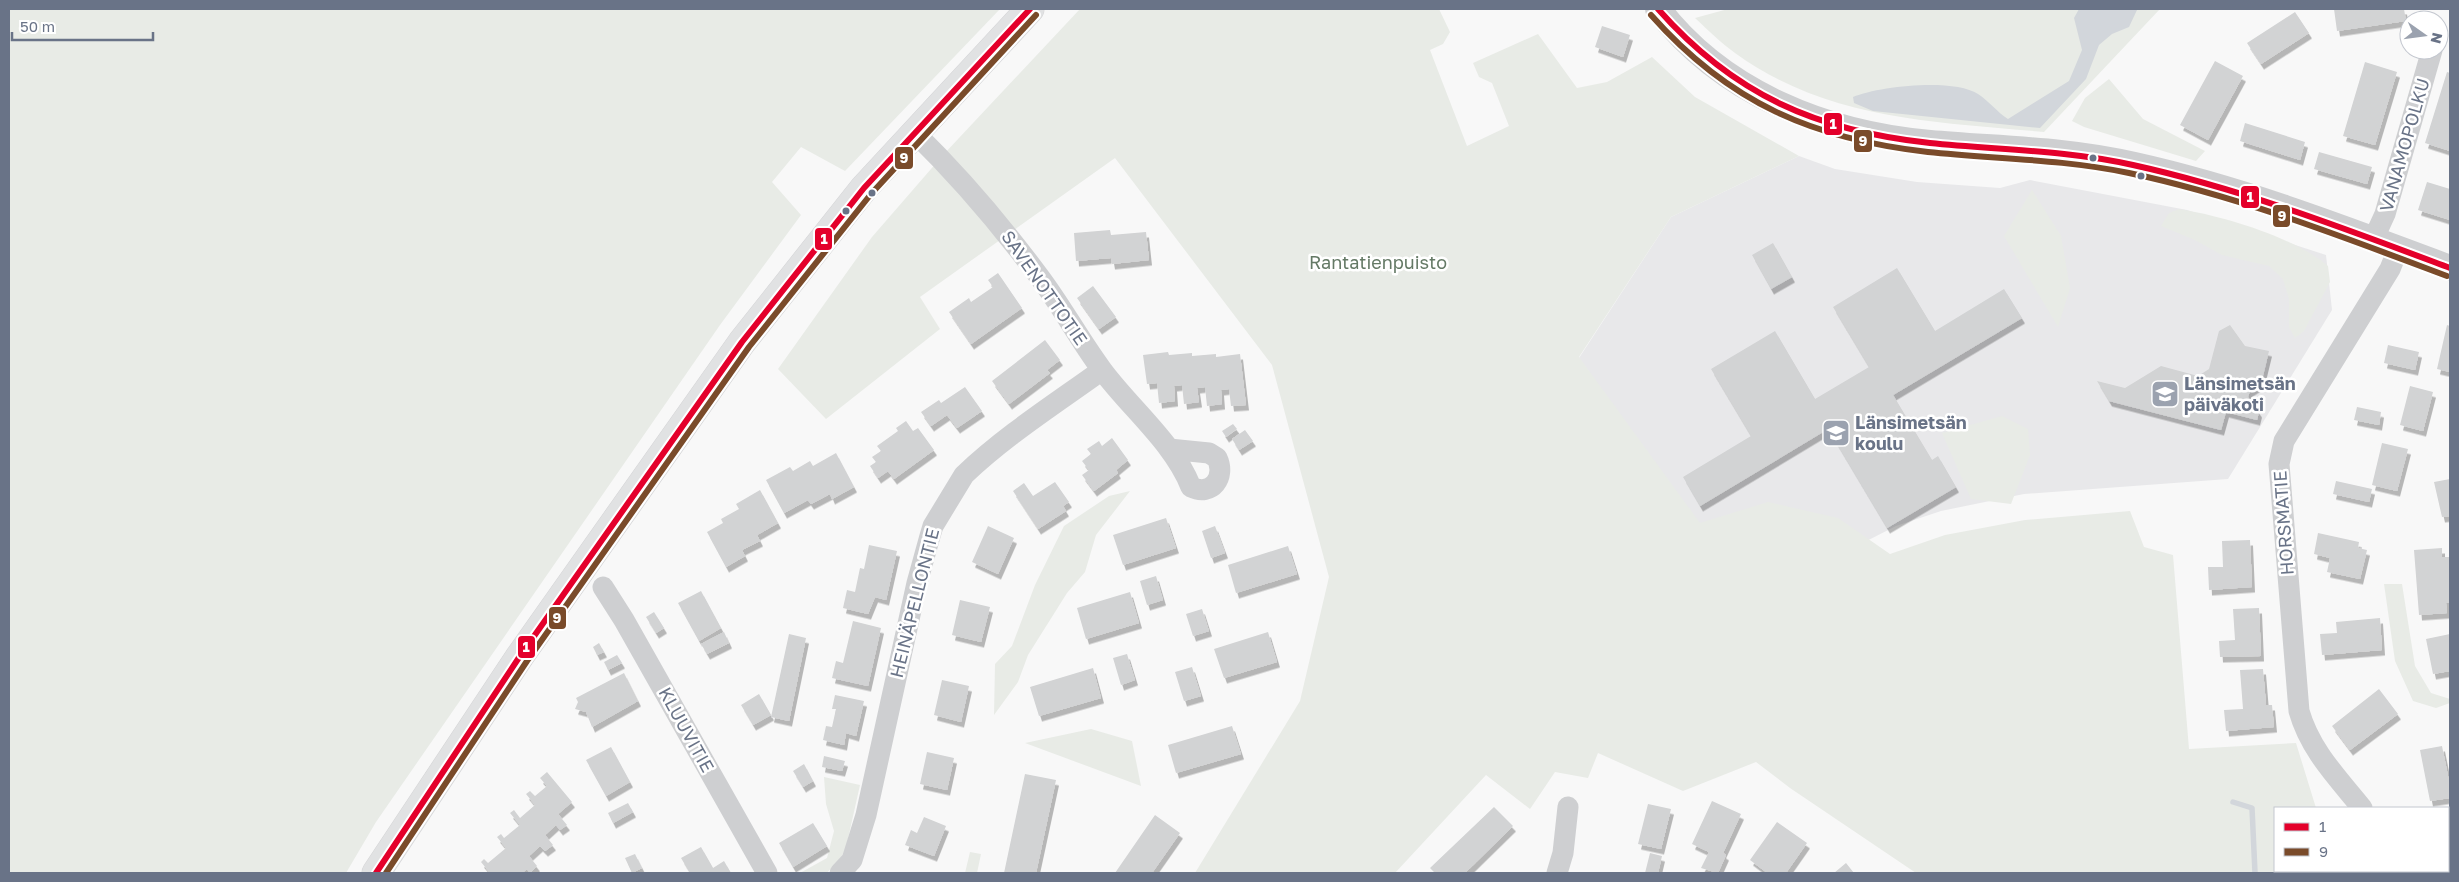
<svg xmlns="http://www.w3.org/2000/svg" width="2459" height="882" viewBox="0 0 2459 882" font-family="'Golos Text',sans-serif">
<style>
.built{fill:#e8e8ea}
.green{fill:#e8ebe6}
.water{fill:#d2d6db}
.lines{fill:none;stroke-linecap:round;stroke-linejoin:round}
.stream{stroke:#d2d6db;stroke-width:5.5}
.building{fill:#d2d3d4;filter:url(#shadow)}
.secondary-casing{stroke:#d4d4d6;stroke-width:29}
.minor{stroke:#cecfd1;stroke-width:21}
.tertiary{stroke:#cecfd1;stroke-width:26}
.secondary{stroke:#e1e2e3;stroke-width:28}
.bus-1-casing{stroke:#fff;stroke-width:10}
.bus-2-casing{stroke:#fff;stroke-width:10}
.bus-1{stroke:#e4002b;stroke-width:6}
.bus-2{stroke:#7a4b2a;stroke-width:6}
.bus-dot{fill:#697387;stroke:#fff;stroke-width:2}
.labels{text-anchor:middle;stroke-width:5;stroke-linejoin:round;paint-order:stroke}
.street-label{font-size:18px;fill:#697387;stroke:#fff}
.park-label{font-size:18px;fill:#647965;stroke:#fff}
.poi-label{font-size:18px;font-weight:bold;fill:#697387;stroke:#fff;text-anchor:start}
.line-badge{stroke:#fff;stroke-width:2}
.badge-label{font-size:14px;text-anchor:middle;font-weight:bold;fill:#fff}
</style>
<defs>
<filter id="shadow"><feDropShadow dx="3" dy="5.5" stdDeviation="0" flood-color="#0004"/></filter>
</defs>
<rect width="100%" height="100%" fill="#f8f8f8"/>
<path class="built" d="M1799,156L1835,169L1917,182L2000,188L2030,180L2187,210L2326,255L2332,310L2228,479L2024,494L1941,511L1896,526L1761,595L1744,589L1579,358L1671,217Z"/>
<path class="green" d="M9,9H1000L845,171L801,147L772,182L801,215L720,325L376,822L346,873H9Z
M1080,9H1439L1450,32L1443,44L1430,50L1467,146L1509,126L1492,83L1479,77L1473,63L1538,34L1577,88L1607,82L1652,57L1695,97L1799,156L1671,217L1579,357L1700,523L1768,502L1838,518L1890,554L1945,535L2025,520L2130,511L2144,547L2173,555L2189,749L2296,743L2316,808H2275V871H2305L2304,873H1916L1790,788L1756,762L1683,791L1598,753L1588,778L1555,772L1530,809L1486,775L1395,873H1195L1300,701L1329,577L1272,365L1115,158L920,297L940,329L826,419L778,369L872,237L944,154Z
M1728,9H2160L2044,132C1936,122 1827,120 1735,53C1721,43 1708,30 1695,18Z
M2109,79L2143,119L2205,151L2196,161L2084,127L2072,121L2085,98Z
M2032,190L2061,236L2070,288L2058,327L2004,236Z
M2179,209C2223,216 2294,237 2328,266L2330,282L2304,331L2295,338L2289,327V299L2283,279L2269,266L2222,255L2195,240L2161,226L2169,213Z
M2002,416L2028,429L2030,455L2011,504L1971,499L1942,433Z
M1130,491L1096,535L1085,572L1067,593L1028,655L1018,682L994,715L995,664L1012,646L1035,585L1064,526L1109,496Z
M2384,584H2402L2415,666L2431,693L2450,699V703L2436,708L2413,701L2395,661Z
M1091,729L1132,741L1141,786L1025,743Z
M824,777L860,785L845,852L827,873H800L827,858L834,831L826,804Z
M970,852L981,854L977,873H965Z"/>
<path class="water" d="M2079,9H2141L2137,10L2129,27L2112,34L2099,45L2086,79L2040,128L1873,111L1854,103L1853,97C1879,86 1954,78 1978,94C1989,101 1997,112 2008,119L2069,81L2082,50L2074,18Z"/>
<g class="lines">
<path class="stream" d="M2233,802L2252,808L2255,873"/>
</g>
<path class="building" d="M2334,9H2404L2406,21L2337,31Z
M2295,12L2309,33L2261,64L2247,43Z
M1602,26L1630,35L1623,57L1595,47Z
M2215,61L2243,76L2208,140L2180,125Z
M2365,62L2397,72L2375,145L2343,136Z
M2447,72L2450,73V151L2425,143Z
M2245,123L2305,142L2300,160L2240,141Z
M2319,152L2372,167L2367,184L2314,169Z
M2427,182L2450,189V220L2418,210Z
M1110,230L1111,235L1146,232L1149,260L1112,264L1111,258L1076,261L1074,233Z
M1773,243L1792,277L1771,289L1752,255Z
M1897,268L1935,331L2004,289L2022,318L1893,395L1932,460L1938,456L1956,487L1887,528L1828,429L1700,506L1683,477L1751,436L1711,369L1775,331L1815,399L1869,367L1833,307Z
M998,273L1022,308L971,344L949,312L969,298L971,302L993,287L988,280Z
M1093,286L1116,317L1099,329L1077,298Z
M2230,325L2245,346L2269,351L2261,384L2250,391L2248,397L2259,412L2257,420L2226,412L2221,430L2109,401L2097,381L2125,388L2161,366L2198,376L2209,369L2219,331Z
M2447,325L2450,326V372L2437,369Z
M1045,340L1060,360L1047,370L1050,373L1009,404L992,381Z
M2388,345L2419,352L2415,370L2384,363Z
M1168,352L1169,355L1192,353V356L1216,354V357L1240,354L1246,405L1231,406L1229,389L1221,390L1222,404L1207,406L1205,387L1197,388L1199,402L1184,404L1182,385L1174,386L1175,401L1159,403L1157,383L1147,384L1143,355Z
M2410,386L2433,392L2423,431L2400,425Z
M965,387L982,411L957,428L947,415L931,426L921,412L939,400L941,403Z
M2357,407L2381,412L2379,425L2354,420Z
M906,421L913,431L918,428L934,450L894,479L888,471L878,478L870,466L876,462L872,457L881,451L877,446L898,431L896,428Z
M1233,424L1237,429L1226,437L1222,431Z
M1245,430L1253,441L1239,450L1232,439Z
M1112,438L1128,460L1116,470L1118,473L1094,491L1082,475L1089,470L1082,461L1091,454L1087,449L1099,441L1102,446Z
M2382,443L2408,449L2397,491L2372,485Z
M836,453L854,487L832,499L830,494L811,504L808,500L784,513L766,480L790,467L793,471L810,461L813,466Z
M2450,479V516L2442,517L2434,482Z
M2336,481L2372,489L2369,502L2333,494Z
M1055,482L1069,502L1063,506L1066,511L1038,529L1013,491L1024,483L1033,496Z
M760,490L778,523L757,535L760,541L742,550L745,556L726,567L707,532L723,523L721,519L739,509L736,504Z
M1166,518L1176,548L1123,565L1113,535Z
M988,526L1014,538L998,574L972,562Z
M1215,526L1225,553L1211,558L1202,531Z
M2318,533L2359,542L2358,548L2367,550L2360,579L2327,572L2330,558L2314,554Z
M2250,540L2252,587L2209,590L2208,567H2223L2222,541Z
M869,545L897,551L886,600L875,597L868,614L843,608L847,590L855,592L860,568L864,569Z
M1288,546L1297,574L1236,593L1228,565Z
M2442,548V557H2450V603H2446L2447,613L2419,615L2414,550Z
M1156,576L1163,600L1147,605L1140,581Z
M701,591L721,628L699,641L678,603Z
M1130,592L1139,623L1086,639L1077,608Z
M960,600L990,607L981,642L952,635Z
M2259,608L2261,656L2220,657L2219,641L2235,640L2233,609Z
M1202,609L1209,631L1193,636L1186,614Z
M654,612L664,628L656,633L646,617Z
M2380,618L2382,650L2322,655L2320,634L2337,633L2336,622Z
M853,621L881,628L868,686L832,678L836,661L843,663Z
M724,632L729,643L707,654L701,644Z
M1268,632L1277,662L1224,678L1214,649Z
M789,634L806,638L789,721L771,717Z
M2450,634V671L2433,674L2426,639Z
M599,643L604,652L597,655L593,647Z
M1127,654L1135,680L1121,685L1113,658Z
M617,655L622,663L608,670L604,662Z
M1192,667L1201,696L1184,701L1175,672Z
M1093,668L1101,698L1039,716L1030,687Z
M2263,669L2266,705H2272L2274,727L2226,731L2224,710L2243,709L2240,670Z
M624,673L638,701L592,727L586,712L575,709L578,702L576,698Z
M942,680L969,686L961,722L934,715Z
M2379,689L2398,714L2350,750L2332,726Z
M759,694L771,715L753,725L741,705Z
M835,695L864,701L856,736L846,733L844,745L823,740L826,726L832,727L836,709H832Z
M1232,726L1241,754L1176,773L1168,745Z
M2442,746L2450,786V798L2430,801L2420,750Z
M611,747L630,782L606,796L586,760Z
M927,752L954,758L947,790L920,784Z
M824,756L845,761L842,771L822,767Z
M804,764L813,781L803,787L793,771Z
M547,772L572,802L558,814L567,825L560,830L556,825L545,835L553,845L545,851L540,846L529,856L537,866L530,873L527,869L522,873H490L481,862L484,859L488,863L506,848L497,837L501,834L504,838L520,825L510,813L514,810L520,818L535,805L526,794L530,791L535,796L547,786L540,778Z
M1025,774L1056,780L1036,873H1004Z
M1712,801L1741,814L1723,853L1726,855L1718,873L1701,868L1709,852L1692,844Z
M628,803L633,812L613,823L608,813Z
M1648,804L1671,809L1661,849L1638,844Z
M1494,807L1513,826L1465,873H1435L1430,868Z
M1155,815L1180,833L1152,873H1115Z
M924,817L946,826L934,856L905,845L911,830L917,833Z
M1777,822L1807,843L1786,873H1765L1766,872L1750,860Z
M813,823L827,846L793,867L779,843Z
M701,847L713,868L724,861L731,873H690L681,858Z
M1650,853L1662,856L1658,873H1645Z
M635,854L642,868L632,873L625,858Z
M1846,863L1854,873H1834Z"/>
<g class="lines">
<defs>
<path id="secondary" d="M376,873L520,656L742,342L864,188L1030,9"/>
</defs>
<use href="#secondary" class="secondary-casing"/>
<path class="minor" d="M914,132C960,177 1000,224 1038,275C1061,305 1079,339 1102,370C1130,408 1173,442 1191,487C1212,497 1226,477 1217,458L1209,453L1169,449
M2374,238L2385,214L2432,50
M603,587L624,620L767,873
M2362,808C2337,777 2310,750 2299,711L2279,464L2284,441L2390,269L2398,249
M2448,821L2450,820
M840,873L852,860L866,815L917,583L930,536L933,526L964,475C1006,435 1055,404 1102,370
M1557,873L1563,853L1568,807"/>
<path class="tertiary" d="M1658,9C1722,93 1826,134 1930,143C1997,149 2067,149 2134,165C2242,189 2346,229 2450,268"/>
<use href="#secondary" class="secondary"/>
<defs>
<path id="bus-1" d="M1658,9C1734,95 1817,131 1930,143C1998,150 2066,150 2133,165C2242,189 2346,229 2450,268
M376,873L520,656L742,342L864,188L1030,9"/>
<path id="bus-2" d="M1651,15C1729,103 1813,139 1928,152C1995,159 2062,159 2129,173C2238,196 2343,237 2447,276
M386,873L527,661L749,347L871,194L1036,15"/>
</defs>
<use href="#bus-1" class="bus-1-casing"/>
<use href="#bus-2" class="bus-2-casing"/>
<use href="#bus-1" class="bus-1"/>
<use href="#bus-2" class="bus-2"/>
</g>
<defs>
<symbol id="school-square" viewBox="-11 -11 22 22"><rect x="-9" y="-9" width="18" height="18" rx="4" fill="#9ba2af" stroke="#fff"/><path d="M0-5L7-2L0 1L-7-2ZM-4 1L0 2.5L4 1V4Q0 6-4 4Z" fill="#fff"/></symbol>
</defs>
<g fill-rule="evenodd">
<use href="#school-square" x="2149" y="378" width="32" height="32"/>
<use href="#school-square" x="1820" y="417" width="32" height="32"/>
</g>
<g class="bus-dot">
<circle cx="2093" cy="158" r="4.5"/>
<circle cx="2141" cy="176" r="4.5"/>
<circle cx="872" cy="193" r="4.5"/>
<circle cx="846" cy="211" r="4.5"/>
</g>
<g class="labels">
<g class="street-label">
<text transform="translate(2405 145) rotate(-74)" y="6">VANAMOPOLKU</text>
<text transform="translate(1044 288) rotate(55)" y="6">SAVENOTTOTIE</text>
<text transform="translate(2284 523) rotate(-94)" y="6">HORSMATIE</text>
<text transform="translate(915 603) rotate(-76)" y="6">HEINÄPELLONTIE</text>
<text transform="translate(686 730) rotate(61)" y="6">KLUUVITIE</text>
</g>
<g class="park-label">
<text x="1378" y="269">Rantatienpuisto</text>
</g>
<g class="poi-label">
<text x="2184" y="390">Länsimetsän<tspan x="2184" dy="21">päiväkoti</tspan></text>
<text x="1855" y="429">Länsimetsän<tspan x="1855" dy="21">koulu</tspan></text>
</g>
</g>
<g class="line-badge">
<rect x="1823" y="112" width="20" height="24" rx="5" fill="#e4002b"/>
<rect x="1853" y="129" width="20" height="24" rx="5" fill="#7a4b2a"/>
<rect x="894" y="146" width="20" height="24" rx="5" fill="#7a4b2a"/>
<rect x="2240" y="185" width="20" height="24" rx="5" fill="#e4002b"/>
<rect x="2272" y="204" width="19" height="24" rx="5" fill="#7a4b2a"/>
<rect x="814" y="227" width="19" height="24" rx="5" fill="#e4002b"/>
<rect x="548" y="606" width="19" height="24" rx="5" fill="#7a4b2a"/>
<rect x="517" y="635" width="19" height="24" rx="5" fill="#e4002b"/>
</g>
<g class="badge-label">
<text x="1833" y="129">1</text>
<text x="1863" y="146">9</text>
<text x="904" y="163">9</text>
<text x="2250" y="202">1</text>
<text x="2282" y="221">9</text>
<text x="824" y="244">1</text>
<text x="557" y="623">9</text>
<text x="526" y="652">1</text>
</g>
<rect width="2459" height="882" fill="none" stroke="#697387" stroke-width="20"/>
<rect x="2274" y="807" width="175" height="65" fill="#ffffff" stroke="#c3c7cf"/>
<rect x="2284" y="823" width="25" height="8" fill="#e4002b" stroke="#c3c7cf"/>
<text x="2319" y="832" font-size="15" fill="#697387">1</text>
<rect x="2284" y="848" width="25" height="8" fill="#7a4b2a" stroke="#c3c7cf"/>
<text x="2319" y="857" font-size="15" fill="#697387">9</text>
<g transform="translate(2424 35) rotate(104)"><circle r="24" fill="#ffffff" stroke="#c3c7cf"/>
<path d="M0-4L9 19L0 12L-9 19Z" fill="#9ba2af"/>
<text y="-8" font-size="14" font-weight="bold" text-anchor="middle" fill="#697387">N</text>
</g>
<path d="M12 32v8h141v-8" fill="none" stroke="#697387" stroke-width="2.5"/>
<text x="20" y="32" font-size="15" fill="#697387" stroke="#ffffff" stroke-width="4" paint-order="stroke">50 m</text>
</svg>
